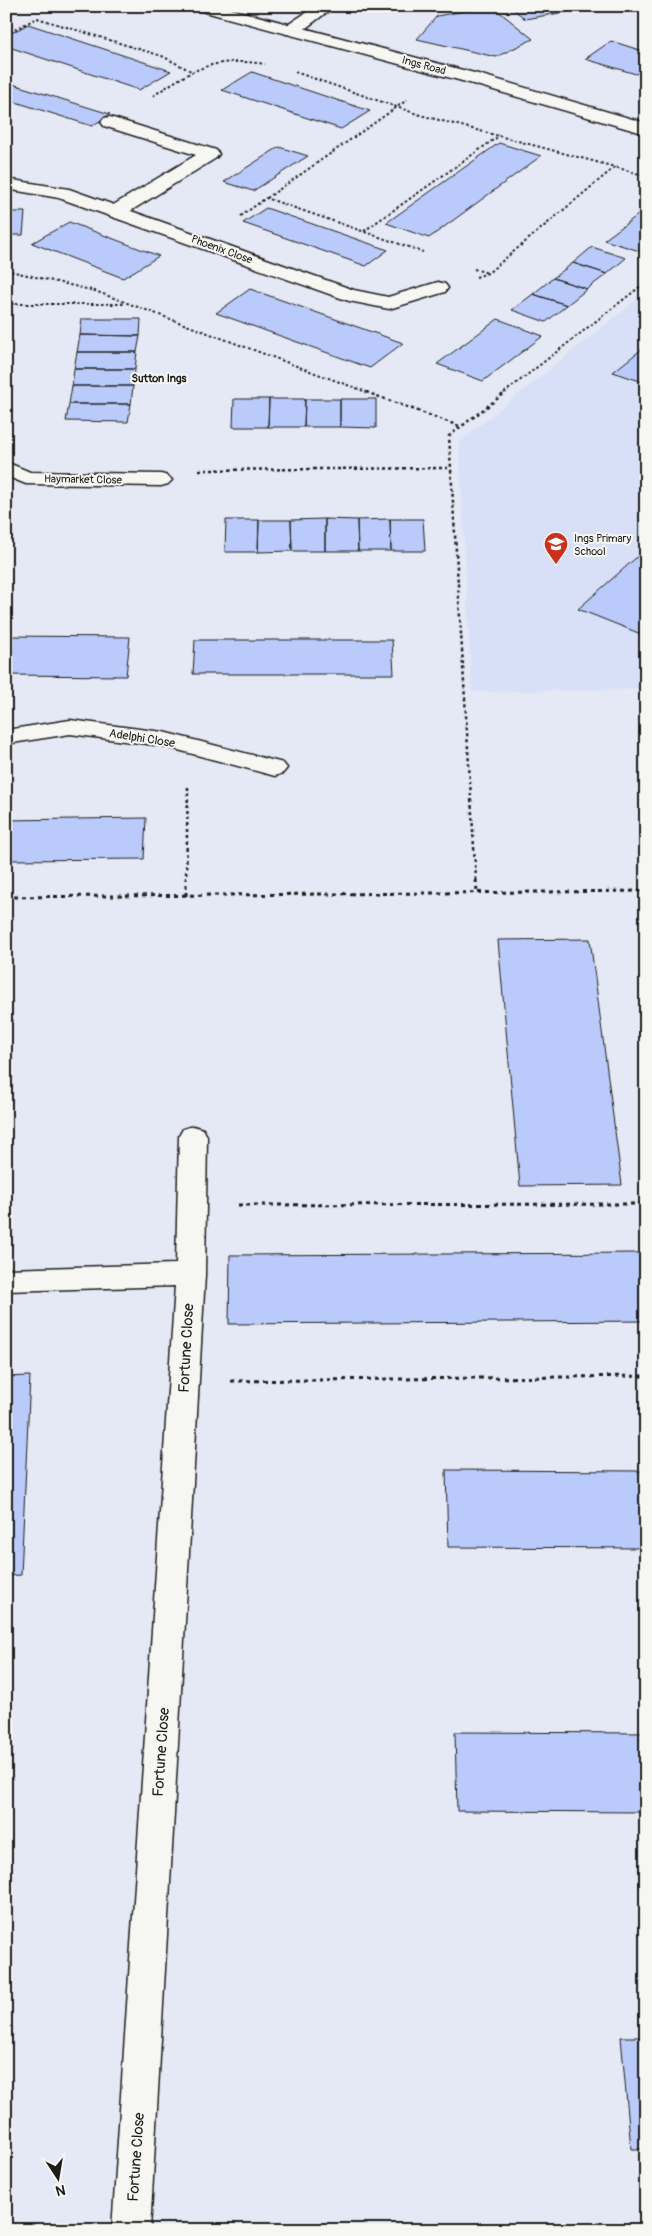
<svg xmlns="http://www.w3.org/2000/svg" width="652" height="2236" viewBox="0 0 652 2236" font-family="Pangolin,sans-serif">
<style>
.built{fill:#d7e0f7}
.building{fill:#bacbfb;stroke:#1c1c1c}
.lines{fill:none;stroke-linecap:round;stroke-linejoin:round}
.service-casing{stroke:#1c1c1c;stroke-width:3}
.minor-casing{stroke:#1c1c1c;stroke-width:3}
.tertiary-casing{stroke:#1c1c1c;stroke-width:3}
.path-far2{stroke:#1c1c1c;stroke-width:2;stroke-dasharray:2.5 2.5;stroke-linecap:butt}
.path-far1{stroke:#1c1c1c;stroke-width:2.5;stroke-dasharray:3 3;stroke-linecap:butt}
.path{stroke:#1c1c1c;stroke-width:3;stroke-dasharray:4 4;stroke-linecap:butt}
.service{fill:#f6f6f2;fill-rule:evenodd}
.minor{fill:#f6f6f2;fill-rule:evenodd}
.tertiary{fill:#f6f6f2;fill-rule:evenodd}
.labels{text-anchor:middle;stroke-width:4;stroke-linejoin:round;paint-order:stroke}
.far-street-label{font-size:11px;fill:#1c1c1c;stroke:#f6f6f2}
.far-neighbourhood-label{font-size:11px;font-weight:bold;fill:#1c1c1c;stroke:#f6f6f2}
.far-poi-label{font-size:11px;fill:#1c1c1c;stroke:#f6f6f2;text-anchor:start}
.street-label{font-size:12px;fill:#1c1c1c;stroke:#f6f6f2}
.near-street-label{font-size:15px;fill:#1c1c1c;stroke:#f6f6f2}
</style>
<rect width="100%" height="100%" fill="#e4e9f5"/>
<filter id="ink" filterUnits="userSpaceOnUse"><feTurbulence type="fractalNoise" baseFrequency=".02" numOctaves="2"/><feDisplacementMap in="SourceGraphic" scale="10" xChannelSelector="R" yChannelSelector="G"/><feConvolveMatrix kernelMatrix="1 2 1 2 8 2 1 2 1" color-interpolation-filters="sRGB"/></filter>
<g filter="url(#ink)">
<path class="built" d="M646,292V689L472,692L459,442Z"/>
<path class="building" d="M492,6L533,39L496,57L417,39L437,16Z
M510,6H546L554,14L525,19Z
M546,6H581L583,9L554,14Z
M28,24L171,71L139,90L6,46V36Z
M611,41L646,52V68L636,74L585,59Z
M252,72L370,111L341,129L222,90Z
M6,82L110,114L92,126L6,99Z
M499,143L541,156L429,238L386,223Z
M279,147L308,156L253,191L224,182Z
M266,208L388,250L366,266L243,223Z
M646,209V253L604,240Z
M6,212H25L23,235H6Z
M69,222L159,256L123,278L32,243Z
M592,247L626,258L607,274L573,263Z
M573,263L607,274L587,289L553,278Z
M553,278L587,289L567,305L533,294Z
M250,289L403,343L370,368L216,313Z
M533,294L567,305L546,322L512,310Z
M82,319H141L140,336L80,335Z
M498,319L543,336L483,381L437,364Z
M80,335L140,336L137,352H77Z
M642,349L646,350V383L613,372Z
M77,352H137L135,369H74Z
M74,369H135L133,386H72Z
M72,386H133L131,404H69Z
M234,399H269L268,427H233Z
M269,399H305L304,427H268Z
M305,399H340V427H304Z
M340,399H376V428L340,427Z
M69,404H131L128,422L66,421Z
M325,519V551H292L291,520Z
M325,519L357,520L358,551H325Z
M390,519H423L425,551H391Z
M390,519L391,551H358L357,520Z
M226,520H259L258,552H225Z
M259,520H291L292,551L258,552Z
M646,549V636L578,609Z
M6,636L130,637L126,676L6,675Z
M195,640H392L394,674H193Z
M146,818L144,859L6,860V820Z
M590,939L622,1185L520,1186L498,940Z
M646,1253V1321L229,1324L230,1255Z
M30,1376L21,1575L6,1576V1377Z
M446,1470L646,1471V1548L448,1547Z
M455,1732L646,1733V1812L457,1811Z
M621,2037H646V2149H631Z"/>
<g class="lines">
<defs>
<path id="service" d="M110,117L216,150L219,154L216,158L124,215L117,217L110,215L108,211L110,207L196,155L104,126L101,122L104,118Z"/>
<path id="minor" d="M316,6H335L298,34H286L284,30L286,26Z
M6,179L69,189L354,290L388,297L438,282L445,284L448,288L445,292L389,309L349,301L59,198L6,189Z
M6,462L30,472L161,474L168,476L172,480L168,484L161,486L26,484L6,476Z
M70,720L163,732L283,763L287,768L283,773L275,776L163,746L70,734L6,744V730Z
M193,1126L203,1129L207,1136L205,1275L150,2230H112L175,1286L6,1291V1269L176,1264L179,1136L183,1129Z"/>
<path id="tertiary" d="M192,6H220L478,74L646,123V134L466,82L194,9Z"/>
</defs>
<use href="#service" class="service-casing"/>
<use href="#minor" class="minor-casing"/>
<use href="#tertiary" class="tertiary-casing"/>
<path class="path-far2" d="M6,34L37,18L162,56L191,71
M295,72L420,115L499,136
M153,96C194,68 214,57 265,64
M267,198L407,100
M241,216L266,198L423,252
M364,231L499,136L615,167
M474,269L488,273
M6,270L95,291L369,393
M476,277L488,273L615,167L646,176
M6,304H126
M504,393L646,282"/>
<path class="path-far1" d="M366,392L459,426
M199,470L450,468
M186,880L188,787
M476,880L449,436L506,392"/>
<path class="path" d="M476,879L477,893
M186,896V879
M6,897L646,891
M238,1205L646,1204
M231,1381L646,1376"/>
<use href="#service" class="service"/>
<use href="#minor" class="minor"/>
<use href="#tertiary" class="tertiary"/>
</g>
</g>
<defs>
<symbol id="school-pin" viewBox="-11 -11 22 30"><path d="M0 17L-7.5 6A9.5 9.5 0 1 1 7.5 6Z" fill="#c8321e" stroke="#f6f6f2"/><path d="M0-5L7-2L0 1L-7-2ZM-4 1L0 2.5L4 1V4Q0 6-4 4Z" fill="#fff"/></symbol>
</defs>
<g fill-rule="evenodd">
<use href="#school-pin" x="542" y="530" width="28" height="38"/>
</g>
<g class="labels">
<g class="far-street-label">
<text transform="translate(424 65) rotate(15)" y="4">Ings Road</text>
<text transform="translate(222 249) rotate(20)" y="4">Phoenix Close</text>
<text transform="translate(83 479) rotate(1)" y="4">Haymarket Close</text>
</g>
<g class="far-neighbourhood-label">
<text x="159" y="382">Sutton Ings</text>
</g>
<g class="far-poi-label">
<text x="574" y="542">Ings Primary<tspan x="574" dy="13">School</tspan></text>
</g>
<g class="street-label">
<text transform="translate(142 738) rotate(9)" y="4">Adelphi Close</text>
</g>
<g class="near-street-label">
<text transform="translate(186 1348) rotate(-87)" y="5">Fortune Close</text>
<text transform="translate(161 1752) rotate(-86)" y="5">Fortune Close</text>
<text transform="translate(136 2157) rotate(-86)" y="5">Fortune Close</text>
</g>
</g>
<rect width="652" height="2236" fill="none" stroke="#f6f6f2" stroke-width="25"/>
<rect x="12" y="12" width="627" height="2211" fill="none" stroke="#1c1c1c" stroke-width="2" filter="url(#ink)"/>
<g transform="translate(58 2178) rotate(168)" stroke="#f6f6f2" stroke-width="4" paint-order="stroke">
<path d="M0-4L9 19L0 12L-9 19Z" fill="#1c1c1c"/>
<text y="-8" font-size="14" font-weight="bold" text-anchor="middle" fill="#1c1c1c">N</text>
</g>
</svg>
